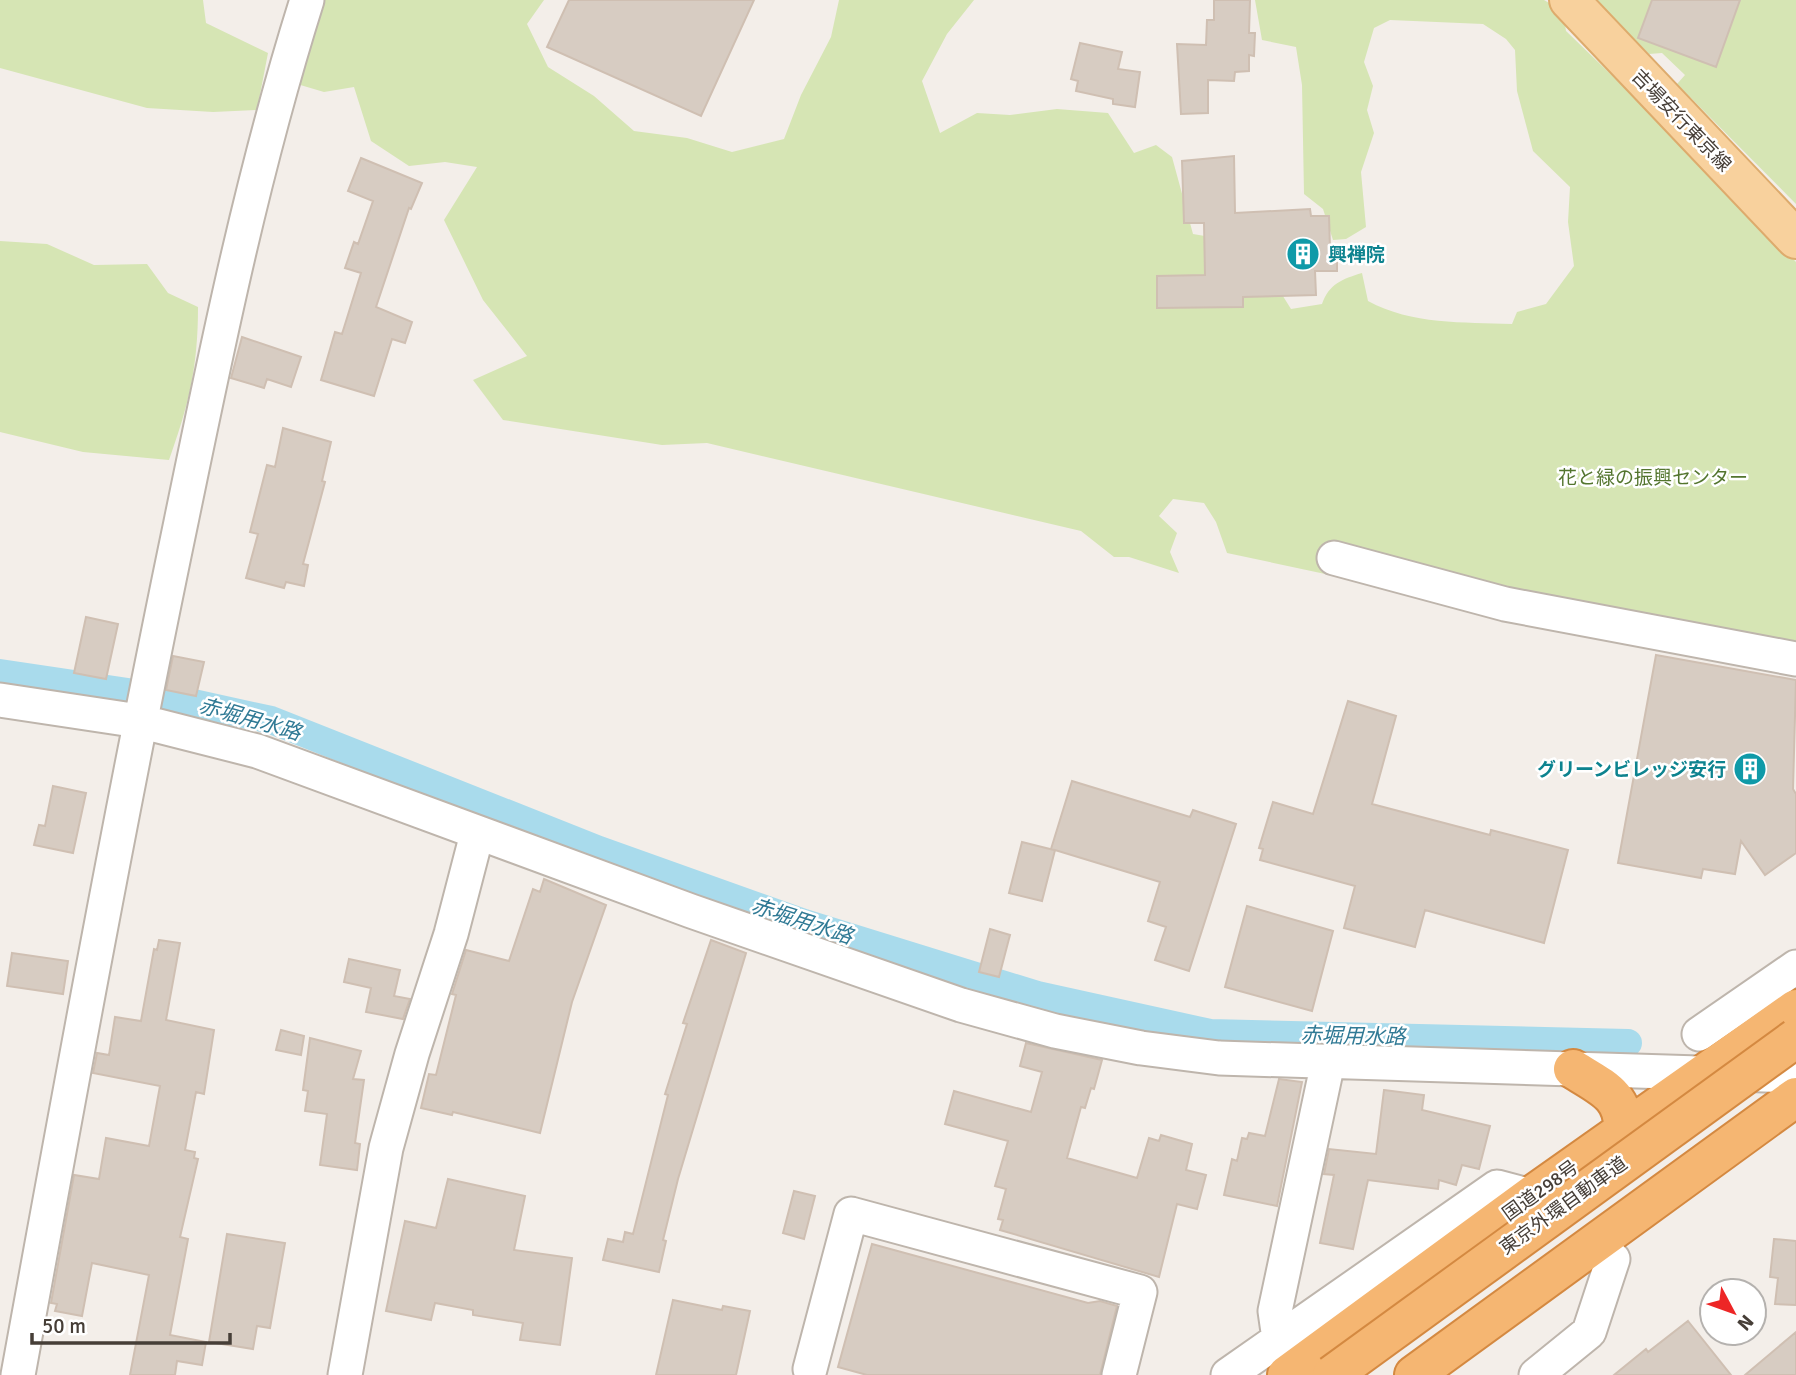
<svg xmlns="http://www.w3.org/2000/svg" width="1796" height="1375" viewBox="0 0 1796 1375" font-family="Signika,'Noto Sans JP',sans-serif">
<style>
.green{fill:#d6e5b4}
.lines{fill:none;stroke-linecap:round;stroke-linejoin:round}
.canal{stroke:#a9dbec;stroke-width:28}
.building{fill:#d7ccc2;stroke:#cfbfb2;stroke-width:2}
.minor-casing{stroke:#beb5ac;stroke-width:37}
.major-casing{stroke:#ddab6d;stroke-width:42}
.highway-casing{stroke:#d48941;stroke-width:42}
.minor{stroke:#fff;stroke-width:33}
.major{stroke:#f8d19d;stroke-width:38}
.highway{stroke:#f5b672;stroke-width:38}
.highway-bridge-casing{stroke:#d48941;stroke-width:42;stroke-linecap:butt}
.highway-bridge{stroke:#f5b672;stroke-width:38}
.labels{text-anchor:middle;stroke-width:5;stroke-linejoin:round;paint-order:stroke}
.street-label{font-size:19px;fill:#463e37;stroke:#fff}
.culture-label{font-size:19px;font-weight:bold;fill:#0d838f;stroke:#fff;text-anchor:start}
.park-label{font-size:19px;fill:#53752e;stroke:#fff}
.water-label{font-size:21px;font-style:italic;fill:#307a95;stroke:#fff}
</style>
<rect width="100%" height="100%" fill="#f3eee9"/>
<path class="green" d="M0,0H203L206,23L268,53L257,110L213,112L147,108L0,68Z
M320,0H544L527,24L548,67L594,96L634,131L687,138L732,152L784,139L801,95L831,37L839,0H974L947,34L922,81L940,133L977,113L1010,115L1057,109L1108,113L1134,153L1156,145L1172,157L1193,234L1258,245L1271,277L1291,309L1322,304C1329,284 1342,279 1362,273L1368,301C1412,325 1463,322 1512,324L1517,312L1546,304L1574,266L1568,222L1570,187L1533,151L1517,91L1515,50L1506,39L1483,24L1390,20L1374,28L1364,62L1373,86L1367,110L1374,133L1361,172L1366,227L1346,239L1333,240L1323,209L1304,194L1302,85L1296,47L1262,40L1255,0H1544L1563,11L1566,31L1660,122L1796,262V650L1344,578L1227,553L1216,522L1204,503L1173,499L1159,516L1177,533L1170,552L1179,573L1129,557H1114L1081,531L707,443L662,445L503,420L473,380L527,356L483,300L444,220L477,167L445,162L409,166L371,141L354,87L324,92L297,84Z
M1596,0H1796V204L1677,84L1685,75L1662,53L1649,54Z
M0,241L47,244L94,265L147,264L168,293L198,307C198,367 189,404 169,460L83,452L0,432Z"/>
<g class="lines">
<path class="canal" d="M0,673L175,699L271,720L599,850L804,923L1037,995L1210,1033L1628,1043"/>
</g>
<path class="building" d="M569,0H754L701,116L547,47Z
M1214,0H1250L1249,33H1255L1254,56L1249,55V71L1235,72L1234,81L1208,80V113L1181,114L1177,44L1206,45L1207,20H1214Z
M1652,0H1740L1716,67L1638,38Z
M1080,43L1122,52L1118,69L1140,72L1135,107L1113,104V99L1076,91L1078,81L1071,79Z
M1234,156L1235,213L1310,209L1311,216H1329L1330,248H1337V271H1315L1316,295L1243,297V307L1157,308V276L1205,275L1204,223H1184L1182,161Z
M361,158L422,183L411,209L409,208L376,307L412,322L405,343L392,339L374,396L321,380L335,332L342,334L361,273L345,268L354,242L358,244L373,201L348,191Z
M242,337L301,357L291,387L267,379L264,388L231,378Z
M283,428L331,442L322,481L325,482L303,564L308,565L304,586L286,582L284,588L246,578L258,534L250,532L267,465L275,467Z
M86,617L118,624L106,679L74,673Z
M1656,655L1796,680L1793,789L1796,794V853L1765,875L1741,841L1735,874L1703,869L1701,878L1618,863Z
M173,656L204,662L196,696L166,690Z
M1348,701L1396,716L1372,804L1490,835L1491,830L1568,850L1544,943L1425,910L1415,947L1344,928L1355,886L1260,860L1263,849L1259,848L1273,802L1313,814Z
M1072,781L1190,817L1193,810L1236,824L1189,971L1155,960L1166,927L1148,921L1160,882L1055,850L1042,901L1009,893L1022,842L1054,850L1051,849Z
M53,786L86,793L73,853L34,845L39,825L45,826Z
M544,879L606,905L572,1002L540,1133L453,1112L452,1115L421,1108L429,1074L436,1075L456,995L452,994L466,950L509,961L533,889L540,892Z
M1247,906L1333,931L1312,1011L1225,987Z
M990,929L1010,935L999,977L979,972Z
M159,940L180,943L166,1020L214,1030L204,1094L196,1092L185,1150L195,1152L194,1158L198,1159L180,1237L188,1239L170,1335L206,1342L202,1365L177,1361L175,1375H130L149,1275L92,1263L82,1316L55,1311L57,1304L51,1303L74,1175L99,1179L106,1138L149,1146L160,1086L93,1073L97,1053L109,1055L115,1017L141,1021L154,949L157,950Z
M711,940L746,953L678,1179L663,1240L666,1241L659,1272L603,1260L608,1239L623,1242L625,1232L633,1234L668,1095L665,1094L687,1024L683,1023Z
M12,953L68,961L63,994L7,986Z
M349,959L400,970L394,996L410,999L403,1019L366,1012L371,988L344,982Z
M281,1030L304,1036L301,1055L276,1050Z
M310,1038L361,1051L353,1079L364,1080L355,1143L360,1144L357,1170L320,1165L327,1114L305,1111L308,1091L303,1090Z
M1026,1043L1102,1060L1094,1089L1091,1088L1085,1108L1081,1107L1067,1158L1137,1178L1149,1138L1159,1141L1161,1135L1192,1144L1186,1170L1206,1175L1197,1209L1177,1204L1159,1277L1000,1230L1003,1220L998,1219L1006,1189L995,1186L1008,1141L945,1124L954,1091L1031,1112L1042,1072L1020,1066Z
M1279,1079L1302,1082L1277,1206L1224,1195L1232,1159L1237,1161L1242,1138L1247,1139L1249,1133L1265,1136Z
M1384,1090L1424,1095L1422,1110L1490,1126L1479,1169L1462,1165L1456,1185L1439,1180L1438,1189L1368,1180L1353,1249L1320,1243L1334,1175L1324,1174L1329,1149L1376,1154Z
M448,1179L525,1196L514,1250L572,1258L560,1345L520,1340L523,1323L473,1315V1310L435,1303L431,1320L386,1311L405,1221L436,1228Z
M794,1191L815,1196L804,1239L783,1233Z
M227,1234L285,1243L270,1328L257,1326L253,1349L209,1342Z
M1774,1239L1796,1241V1305L1775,1304L1778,1278L1770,1277Z
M872,1244L1088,1303L1100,1301L1117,1306L1100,1375H867L838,1367Z
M673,1300L722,1310L723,1306L750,1311L736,1375H656Z
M1688,1321L1731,1375H1614L1646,1349L1648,1352Z
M1796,1332V1375H1745Z"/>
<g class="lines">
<defs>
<path id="minor" d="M1334,558L1505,604L1796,659
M0,700L139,721L257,751L691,911L961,1005L1055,1031L1141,1048L1219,1058L1796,1076
M1699,1034L1796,967
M1279,1339L1275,1311L1328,1062
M810,1369L851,1214L1140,1292L1119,1375
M18,1375C70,1090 122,805 181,522C217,347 253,171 307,0
M345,1375L386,1148L412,1054L451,934L477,834
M1228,1375L1497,1187L1531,1196
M1536,1375L1589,1332L1613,1259"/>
<path id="major" d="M1569,0L1796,239"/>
<path id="highway" d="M1573,1069C1601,1087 1625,1095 1623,1131
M1287,1375L1531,1196L1796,1009
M1414,1375L1796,1097"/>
</defs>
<use href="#minor" class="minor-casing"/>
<use href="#major" class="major-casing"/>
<use href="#highway" class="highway-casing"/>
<use href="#minor" class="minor"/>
<use href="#major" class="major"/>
<use href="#highway" class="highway"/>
<defs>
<path id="highway-bridge" d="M1332,1375L1796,1038"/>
</defs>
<use href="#highway-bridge" class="highway-bridge-casing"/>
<use href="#highway-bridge" class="highway-bridge"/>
</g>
<defs>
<symbol id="building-disc" viewBox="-11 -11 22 22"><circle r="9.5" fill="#0f9aa8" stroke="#fff"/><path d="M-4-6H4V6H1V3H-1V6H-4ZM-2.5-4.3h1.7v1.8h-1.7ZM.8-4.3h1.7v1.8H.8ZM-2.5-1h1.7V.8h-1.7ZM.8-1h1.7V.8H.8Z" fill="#fff"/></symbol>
</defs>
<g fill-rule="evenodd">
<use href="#building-disc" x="1284" y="235" width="38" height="38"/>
<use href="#building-disc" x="1731" y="750" width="38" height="38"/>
</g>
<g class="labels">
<g class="street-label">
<text transform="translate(1682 120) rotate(46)" y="7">吉場安行東京線</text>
<text transform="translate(1540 1190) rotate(-36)" y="7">国道298号</text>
<text transform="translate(1563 1205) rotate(-36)" y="7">東京外環自動車道</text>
</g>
<g class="culture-label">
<text x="1328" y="261">興禅院</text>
<text x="1726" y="776" text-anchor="end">グリーンビレッジ安行</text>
</g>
<g class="park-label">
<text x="1653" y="484">花と緑の振興センター</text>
</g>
<g class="water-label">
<text transform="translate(250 719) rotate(16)" y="7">赤堀用水路</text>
<text transform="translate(802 921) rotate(18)" y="7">赤堀用水路</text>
<text transform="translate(1353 1036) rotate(1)" y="7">赤堀用水路</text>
</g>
</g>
<g transform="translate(1733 1312) rotate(131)"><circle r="33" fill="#ffffff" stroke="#b5b2af" stroke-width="2"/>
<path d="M0-5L12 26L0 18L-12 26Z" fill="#ed2626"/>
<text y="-10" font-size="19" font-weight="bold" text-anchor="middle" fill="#463e37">N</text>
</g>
<path d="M32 1333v10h198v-10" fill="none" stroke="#463e37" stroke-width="3.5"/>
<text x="42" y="1333" font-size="21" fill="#463e37" stroke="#ffffff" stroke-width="5" paint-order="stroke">50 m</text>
</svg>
